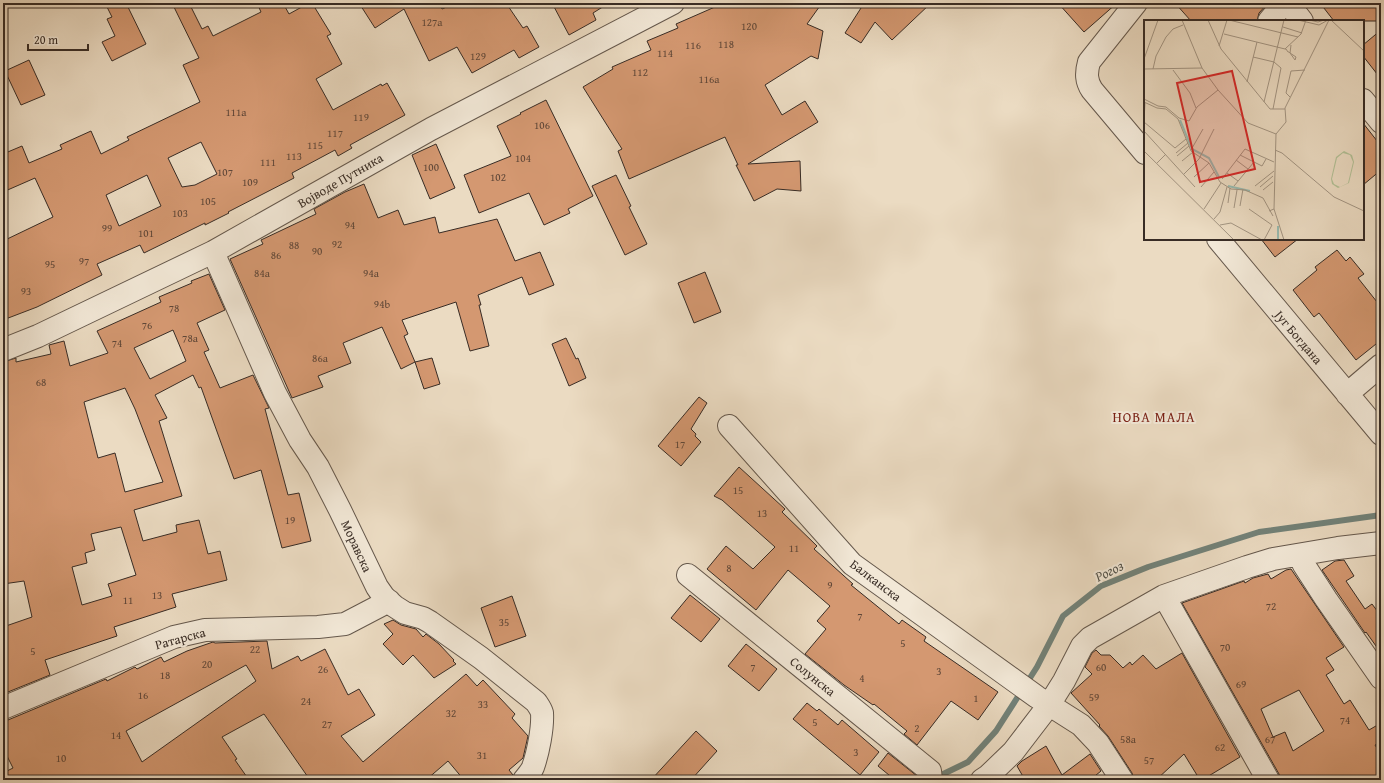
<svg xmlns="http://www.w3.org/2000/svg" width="1384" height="783" viewBox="0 0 1384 783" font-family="'Gentium Book Plus',serif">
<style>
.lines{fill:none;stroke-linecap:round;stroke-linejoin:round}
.stream{stroke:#728279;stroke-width:6}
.building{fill:#d49871;stroke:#382c25;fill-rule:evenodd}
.minor-casing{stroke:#65584c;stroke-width:24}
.minor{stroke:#f2e8d7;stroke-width:22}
.labels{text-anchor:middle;stroke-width:4;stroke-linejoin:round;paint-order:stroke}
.number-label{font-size:11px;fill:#5f4738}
.street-label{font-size:13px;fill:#382c25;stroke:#f2e8d7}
.neighbourhood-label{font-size:14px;letter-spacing:1px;fill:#7a1f14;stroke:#f2e8d7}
.water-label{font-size:14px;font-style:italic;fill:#505048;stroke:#f2e8d7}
.inset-river{fill:none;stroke:#98bbb1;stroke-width:2}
.inset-road{fill:none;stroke:#a39583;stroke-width:1}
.view{fill:#d62828;fill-opacity:0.15;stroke:#d62828;stroke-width:2}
.inset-edge{fill:none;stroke:#382c25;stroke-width:2}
</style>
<rect width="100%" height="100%" fill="#ebdbc2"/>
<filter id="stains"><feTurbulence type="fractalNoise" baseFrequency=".005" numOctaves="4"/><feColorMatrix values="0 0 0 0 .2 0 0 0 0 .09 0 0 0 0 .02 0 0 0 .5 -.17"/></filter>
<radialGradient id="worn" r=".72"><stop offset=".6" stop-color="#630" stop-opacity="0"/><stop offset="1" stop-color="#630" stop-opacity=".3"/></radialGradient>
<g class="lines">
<path class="stream" d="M935,778L968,762L996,731L1037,667L1063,616L1101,586L1148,567L1259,532L1381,515"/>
</g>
<path class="building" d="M105,3H126L146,44L112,61L102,42L115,36L107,19L112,17Z
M172,3H189L202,29L208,26L213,36L261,12L257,3H283L289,14L309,3H312L331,34L327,36L342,64L316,79L333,110L381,84L382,86L387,83L405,115L350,145L352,148L338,156L335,150L292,173L294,178L228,212L229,213L205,225V223L144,253L140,245L97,264L102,275L37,307L3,320V241L53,217L35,178L3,192V154L22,146L29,163L62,149L60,145L91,131L101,154L129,140L127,137L200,102L183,65L199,58ZM201,142L217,174L195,185L182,187L168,158ZM147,175L161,206L119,226L106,195Z
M359,3H439L442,9L456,3H506L523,28L527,26L539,47L519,58L514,50L472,73L457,47L429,61L404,9L375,28Z
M552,3H609L593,13L596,20L569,35Z
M724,3H822L807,24L823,31L818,59L811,56L765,85L782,115L805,101L818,122L748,164L800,161L801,191L777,189L754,201L736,165H738L725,137L629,179L618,151L622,149L583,87L613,69L612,67L651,50L647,41L678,28L676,24Z
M857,3H931L892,40L875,22L861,43L845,33L861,8Z
M1058,3H1117L1084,32Z
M1175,3H1268L1259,13L1257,21H1191Z
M1320,3H1373L1381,13V21H1334Z
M1381,30V79L1363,56V45Z
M29,60L45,95L21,105L5,71Z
M546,100L593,196L568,209L570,213L544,225L529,193L479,213L464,175L511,156L497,126L521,114L520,113Z
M1363,123L1381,146V170L1363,185Z
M436,144L455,188L430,199L412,155Z
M616,175L631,206L629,207L647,244L625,255L592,186Z
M364,184L378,218L398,210L404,225L435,217L439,233L497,219L515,261L540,252L554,285L529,295L522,277L478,295L481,305H479L489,346L470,351L456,302L402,320L408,334L404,336L415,362L401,369L382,327L343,343L351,363L318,376L323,387L292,398L230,259L263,244L261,240L316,214L314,209L345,192Z
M1261,239H1298L1275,257Z
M1337,250L1346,261L1350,257L1364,274L1358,278L1381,307V340L1356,360L1319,313L1314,317L1293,290L1317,270L1315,267Z
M705,272L721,312L694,323L678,283Z
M209,274L225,310L197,323L209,350L204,352L220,388L253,375L269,408L265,409L288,495L299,493L311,541L282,548L261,470L234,479L201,387L199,388L193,375L155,395L167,418L159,421L182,496L134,510L143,541L177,532L176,525L199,520L208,554L220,551L227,580L172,594L176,607L114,627L117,636L45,660L50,675L3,694V627L32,617L24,581L3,584V482L6,481L3,466V362L16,358V362L51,354L49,345L64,341L70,366L108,353L97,331L161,302L159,297L192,283L191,281ZM173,330L186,361L150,379L134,348ZM125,388L135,409L163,482L125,492L115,453L98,458L84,402ZM121,527L136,575L108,584L112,596L82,605L72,567L87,563L85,553L95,550L91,534Z
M566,338L576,359L578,358L586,378L569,386L552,344Z
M432,358L440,384L424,389L415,362Z
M699,397L707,403L691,429L696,434L695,436L701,442L681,466L658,446Z
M739,467L785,509L782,512L817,546L814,549L853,584L851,585L899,624L902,620L926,637L924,641L998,692L978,720L951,701L917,745L904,734L907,731L874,704L873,705L844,685L805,654L826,629L817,621L830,606L788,570L756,610L707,569L726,546L753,569L775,547L722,500L714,496Z
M1344,560L1354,576L1346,581L1365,609L1372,604L1381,616V653L1366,632L1365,633L1322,570L1335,561Z
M1291,569L1344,647L1326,658L1334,670L1326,675L1344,704L1350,700L1369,730L1381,723V742L1375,745L1381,755V780H1280L1279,774L1182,603L1244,581L1245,583L1253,578L1268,574L1271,579L1286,570ZM1299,690L1324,731L1293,751L1285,732L1273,737L1261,709Z
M690,595L720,619L701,642L671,618Z
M512,596L526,636L495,647L481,608Z
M393,620L401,625L416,629L423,637L426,634L439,644L454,660L453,661L456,664L434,678L413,655L403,665L383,644L393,634L384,624Z
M267,641L272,669L298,656L301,661L325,649L348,695L359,689L375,715L341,736L363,762L466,674L477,686L483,680L515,714L512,718L528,736L523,758L509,770L513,775L512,780H464L448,761L426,780H310L264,714L222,737L237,759L235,760L249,780H3V773L13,768L3,748V720H8L106,679L107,681L135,667L137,669L161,657L164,662L187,651L213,642L215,643ZM246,665L256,681L142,762L126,731Z
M746,644L777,669L759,691L728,666Z
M1096,650L1101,655H1110L1123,668L1130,662L1132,665L1143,655L1156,669L1182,653L1240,757L1202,780H1200L1184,754L1156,780H1134L1132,773L1108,736L1099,726L1100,725L1071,693L1092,674L1085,667L1092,653Z
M807,703L817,711L819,709L838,725L842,720L879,752L860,775L793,719Z
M696,731L717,751L691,780H651Z
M1046,746L1062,775L1090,754L1101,771L1090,780H1025L1017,766L1022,761Z
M888,753L917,776L904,780H895L878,766Z"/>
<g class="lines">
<defs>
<path id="minor" d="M1136,3L1089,62C1086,73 1086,81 1092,90L1145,153
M1288,3L1302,21
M1269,21L1284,3
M1363,100L1381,122
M1218,239L1381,434
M213,252L275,393L300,440L318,467L340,510L377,587L384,597L394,606L405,613L423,618L430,622L481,658L536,702C538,705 541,709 542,713C543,728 538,753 533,767C531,772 527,776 524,780
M3,350L38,336L213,252L431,129L673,3
M1347,394L1381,365
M729,426L852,564L1037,697L1081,725L1098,743L1122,780
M1299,555L1304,565L1326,599L1381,678
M688,575L930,771L931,780
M1164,596L1268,780
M3,708L174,637L205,630L318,627L345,624L389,601
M982,780L988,776L1013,752L1049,705L1064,681L1082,646L1090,638L1164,596L1247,567L1273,559L1338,548L1381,543"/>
</defs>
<use href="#minor" class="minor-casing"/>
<use href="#minor" class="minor"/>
</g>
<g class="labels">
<g class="number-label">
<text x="432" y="26">127a</text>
<text x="749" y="30">120</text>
<text x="726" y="48">118</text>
<text x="693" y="49">116</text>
<text x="665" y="57">114</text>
<text x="478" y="60">129</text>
<text x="640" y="76">112</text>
<text x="709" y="83">116a</text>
<text x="236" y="116">111a</text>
<text x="361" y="121">119</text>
<text x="542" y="129">106</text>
<text x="335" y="137">117</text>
<text x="315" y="149">115</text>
<text x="294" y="160">113</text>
<text x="523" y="162">104</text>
<text x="268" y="166">111</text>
<text x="431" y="171">100</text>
<text x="225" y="176">107</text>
<text x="498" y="181">102</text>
<text x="250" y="186">109</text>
<text x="208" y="205">105</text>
<text x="180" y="217">103</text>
<text x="350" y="229">94</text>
<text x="107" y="232">99</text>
<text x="146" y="237">101</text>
<text x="337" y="248">92</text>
<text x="294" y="249">88</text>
<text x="317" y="255">90</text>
<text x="276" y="259">86</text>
<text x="84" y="265">97</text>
<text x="50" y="268">95</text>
<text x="262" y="277">84a</text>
<text x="371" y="277">94a</text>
<text x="26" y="295">93</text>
<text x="382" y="308">94b</text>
<text x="174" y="312">78</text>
<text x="147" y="329">76</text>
<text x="190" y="342">78a</text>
<text x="117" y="347">74</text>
<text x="320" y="362">86a</text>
<text x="41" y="386">68</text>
<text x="680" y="448">17</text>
<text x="738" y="494">15</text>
<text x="762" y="517">13</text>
<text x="290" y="524">19</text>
<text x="794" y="552">11</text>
<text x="729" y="572">8</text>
<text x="830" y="589">9</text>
<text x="157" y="599">13</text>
<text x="128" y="604">11</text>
<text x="1271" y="610">72</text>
<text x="860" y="620">7</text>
<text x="504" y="626">35</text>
<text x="903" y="647">5</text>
<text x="1225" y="651">70</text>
<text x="255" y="653">22</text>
<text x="33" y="655">5</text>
<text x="207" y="668">20</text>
<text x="753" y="671">7</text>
<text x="1101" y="671">60</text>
<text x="323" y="673">26</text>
<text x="939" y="675">3</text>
<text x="165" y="679">18</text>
<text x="862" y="682">4</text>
<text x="1241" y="688">69</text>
<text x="143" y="699">16</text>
<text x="1094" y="701">59</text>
<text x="976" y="702">1</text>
<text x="306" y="705">24</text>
<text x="483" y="708">33</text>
<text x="451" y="717">32</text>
<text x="1345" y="724">74</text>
<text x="815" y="726">5</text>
<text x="327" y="728">27</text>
<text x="917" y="732">2</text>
<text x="116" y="739">14</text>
<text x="1128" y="743">58a</text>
<text x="1270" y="743">67</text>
<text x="1220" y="751">62</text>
<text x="856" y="756">3</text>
<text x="482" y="759">31</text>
<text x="61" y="762">10</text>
<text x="1149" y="764">57</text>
</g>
<g class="street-label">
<text transform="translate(340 180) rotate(-30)" y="5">Војводе Путника</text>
<text transform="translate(1299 337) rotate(50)" y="5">Југ Богдана</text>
<text transform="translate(357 546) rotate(65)" y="5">Моравска</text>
<text transform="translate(876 580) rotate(37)" y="5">Балканска</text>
<text transform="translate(180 638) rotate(-15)" y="5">Ратарска</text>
<text transform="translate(813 676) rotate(39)" y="5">Солунска</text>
</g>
<g class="neighbourhood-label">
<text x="1154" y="422">НОВА МАЛА</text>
</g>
<g class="water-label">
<text transform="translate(1109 571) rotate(-26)" y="5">Рогоз</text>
</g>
</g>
<g transform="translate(1144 20)">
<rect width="220" height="220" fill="#ebdbc2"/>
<path d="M200,131L208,135L210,142L205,163L194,168L188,164L187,159L192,137ZM199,133L206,135L209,142L204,163L196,167L190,164L188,159L193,138Z" fill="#b2c197" fill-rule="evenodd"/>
<path class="inset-river" d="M36,100L48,129L65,138L75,157M84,166L106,171M134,206V220"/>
<path class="inset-road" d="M38,0L58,48L74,70L104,103L132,114M64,0L77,29L126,89H141M85,0L154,17M154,0L175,5L184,0M165,0L174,2L180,0M187,0L220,31M139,7L158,13M80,14L141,29H142L144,32H145L146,33L152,37L151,40L146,33L147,25M75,26L83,0M141,29L157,14L162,0M109,37L130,42L137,48L129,89M0,39L14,0M0,49L58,48M9,49L12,36L22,17L29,9L39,5M29,50L46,73L52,88M103,62L113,22M146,77L142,73L147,51L161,50M0,79L14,86L22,87L35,98L45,101L53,87L74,70M0,82L13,88L22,89L34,99L47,131L65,143L76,162L87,169L101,170L119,178L129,196M120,82L140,0M0,100L1,83M0,102L31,128L42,119M0,111L51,167M47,130L59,109M131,130L138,133L190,177L220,191M0,131L90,220M32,133L44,123M96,135L118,146L122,139M33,136L45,126M92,140L104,149M38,141L49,132M13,143L22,134M83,153L94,161M40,154L55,139L70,109M50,157L65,143M78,159L101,129L130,142M90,166L110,142M111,166L130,151M57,167L70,152M116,167L129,156M119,170L129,162M84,183L86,168M96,186L99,169M90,188L93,170M60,189L77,163M105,189L128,205L120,220M130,189L140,220M125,191L130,189L132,114L142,102L141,88L185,0M70,199L76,192L83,167M76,205L87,203L118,220"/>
<path class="view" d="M88,51L111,149L56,162L33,63Z"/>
<rect width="220" height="220" class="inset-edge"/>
</g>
<rect width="1384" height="783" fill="none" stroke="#ebdbc2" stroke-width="16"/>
<rect x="4" y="4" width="1376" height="775" fill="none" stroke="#382c25" stroke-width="2"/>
<rect x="8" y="8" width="1368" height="767" fill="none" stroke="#382c25"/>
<path d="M28 44v6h60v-6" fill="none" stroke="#382c25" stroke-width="2"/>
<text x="34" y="44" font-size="12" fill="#382c25" stroke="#f2e8d7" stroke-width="3" paint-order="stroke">20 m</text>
<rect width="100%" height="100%" filter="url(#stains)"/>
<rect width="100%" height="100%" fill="url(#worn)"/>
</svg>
